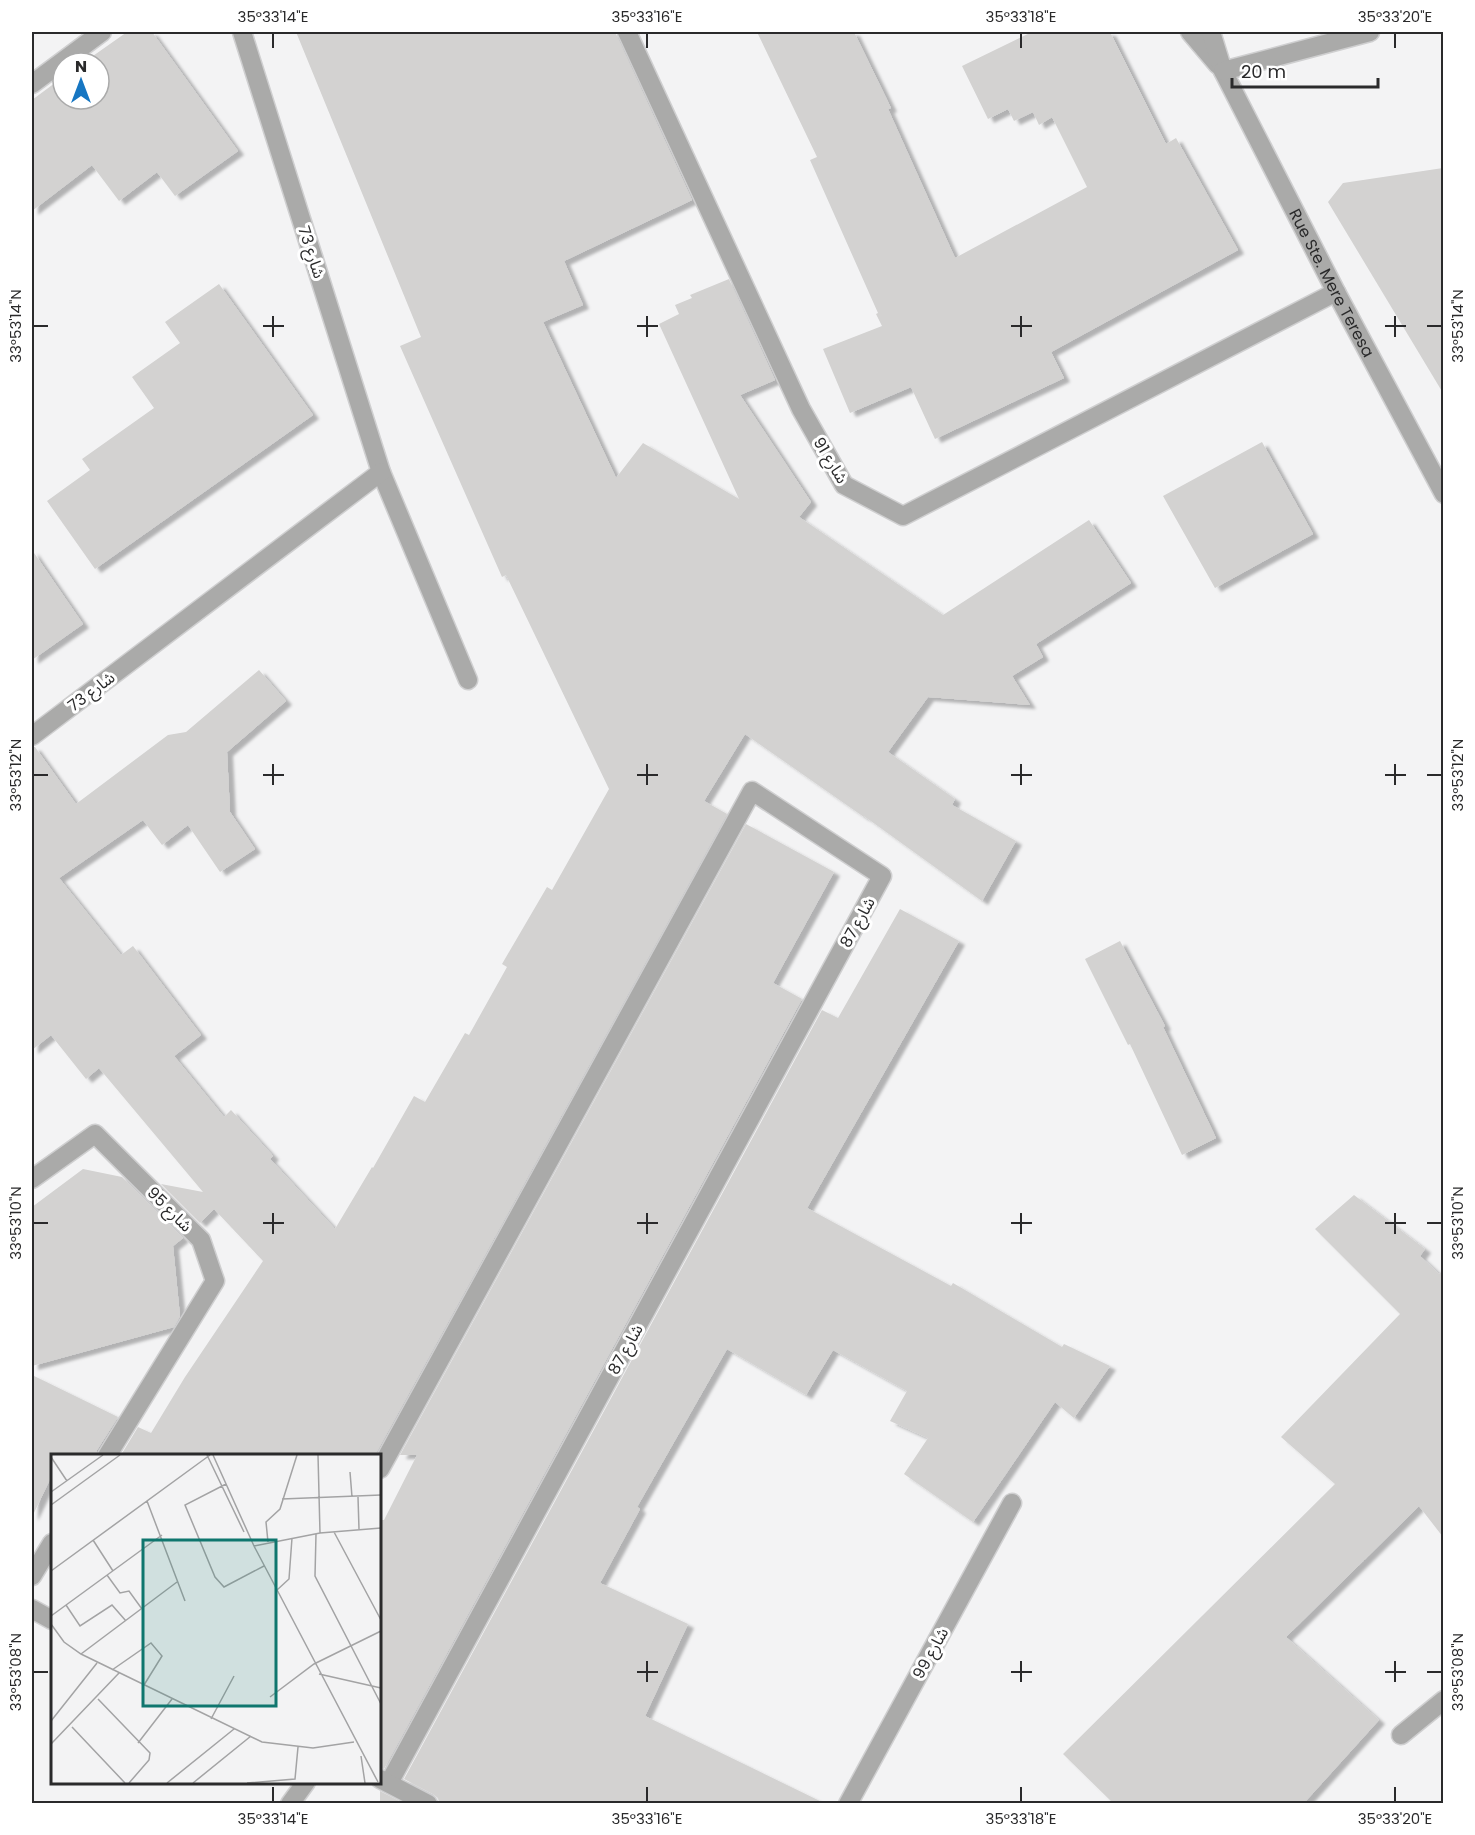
<svg xmlns="http://www.w3.org/2000/svg" width="1475" height="1835" viewBox="0 0 1475 1835" font-family="Poppins,'Noto Sans Arabic',sans-serif">
<style>
.building{fill:#d3d2d1;filter:url(#shadow)}
.lines{fill:none;stroke-linecap:round;stroke-linejoin:round}
.minor-casing{stroke:#cfcfd0;stroke-width:21}
.minor{stroke:#aaaaa9;stroke-width:18}
.ticks{fill:none;stroke:#2a2a2b;stroke-width:2}
.labels{text-anchor:middle;stroke-width:6;stroke-linejoin:round;paint-order:stroke}
.street-label{font-size:16px;fill:#2a2a2b;stroke:#fff}
.inset-road{fill:none;stroke:#a3a3a4;stroke-width:1.5}
.view{fill:#0f766e;fill-opacity:0.15;stroke:#0f766e;stroke-width:3}
.inset-edge{fill:none;stroke:#2a2a2b;stroke-width:3}
.neatline{fill:none;stroke:#2a2a2b;stroke-width:2}
.ticks-label{font-size:15px;text-anchor:middle;fill:#2a2a2b}
</style>
<defs>
<filter id="shadow"><feDropShadow dx="6" dy="4" stdDeviation="1.5" flood-color="#0004"/></filter>
</defs>
<rect width="100%" height="100%" fill="#f3f3f4"/>
<path class="building" d="M127,32H152L238,151L175,196L157,172L119,201L92,165L32,211V100L63,77V99H99V63H83Z
M296,32H615L692,200L564,261L583,305L543,322L616,478L643,443L739,499L659,324L679,314L675,305L692,298L690,295L729,279L775,380L740,395L811,502L799,517L943,615L1089,520L1131,583L1036,644L1043,657L1012,676L1030,705L928,697L888,752L955,799L952,805L1016,841L982,901L864,816V817L745,734L704,801L727,814L375,1455H121L138,1427L151,1433L185,1377L263,1261L214,1209L200,1223L161,1184L203,1192L99,1068L86,1079L51,1035L32,1050V747H35L76,804L168,735L186,732L259,670L286,701L227,752L230,812L255,849L220,872L188,825L162,845L143,820L59,878L121,955L133,946L201,1035L174,1056L224,1117L231,1110L273,1156L270,1159L335,1229L372,1167L373,1168L414,1096L425,1102L465,1033L469,1035L507,967L502,964L547,887L552,890L609,789L506,575L502,577L400,346L421,337Z
M757,32H854L891,108L888,109L955,258L1087,187L1052,117L1039,125L1033,112L1014,121L1008,109L988,119L962,66L1032,32H1110L1166,144L1176,138L1238,250L1051,352L1064,378L935,439L911,387L850,413L823,349L882,326L876,314L878,313L810,160L817,157Z
M1443,168V393L1328,202L1343,183Z
M219,284L313,415L95,569L47,501L90,470L82,459L154,408L132,377L180,343L165,322Z
M1262,442L1313,534L1215,588L1163,496Z
M32,550L83,624L32,660Z
M746,824L834,872L773,983L802,999L384,1769L380,1768V1520H384L417,1455H400Z
M900,909L959,941L807,1208L951,1286L953,1283L1062,1347L1064,1344L1110,1366L1074,1418L1055,1402L973,1522L904,1474L928,1438L890,1421L907,1391L833,1350L806,1395L727,1349L637,1507L640,1509L600,1583L688,1624L645,1716L824,1803H439L438,1798L433,1794L404,1779L822,1010L838,1018Z
M1120,941L1165,1026L1163,1027L1216,1138L1182,1155L1130,1044L1128,1045L1085,959Z
M83,1169L122,1177L183,1238L173,1246L180,1316L174,1327L32,1366V1207Z
M1354,1195L1425,1249L1420,1256L1439,1274L1443,1270V1537L1419,1506L1286,1637L1379,1720L1304,1803H1113L1063,1754L1335,1484L1281,1437L1400,1314L1315,1229Z
M32,1375L118,1417L97,1450L96,1455H52V1475L32,1517Z
M380,1791L403,1803H380Z"/>
<g class="lines">
<defs>
<g id="minor">
<path d="M242,32L381,472L468,680"/>
<path d="M627,32L801,409L844,485L903,516L1336,292"/>
<path d="M1190,32L1218,65"/>
<path id="s1" d="M1211,32L1223,71L1336,292L1444,494"/>
<path d="M1223,71L1370,32"/>
<path d="M32,84L102,32"/>
<path d="M32,736L381,472"/>
<path d="M32,1179L95,1134L201,1240L215,1281L107,1456"/>
<path d="M380,1469L752,791L882,876L389,1783"/>
<path d="M32,1576L52,1543"/>
<path d="M32,1609L52,1620"/>
<path d="M1401,1735L1444,1700"/>
<path d="M380,1779L428,1804"/>
<path d="M290,1804L306,1782"/>
<path d="M848,1804L1012,1503"/>
</g>
</defs>
<use href="#minor" class="minor-casing"/>
<use href="#minor" class="minor"/>
</g>
<path class="ticks" d="M273,33V48M647,33V48M1021,33V48M1395,33V48M273,316V337M647,316V337M1021,316V337M1395,316V337M33,326H48M263,326H284M637,326H658M1011,326H1032M1385,326H1406M1427,326H1442M273,764V785M647,764V785M1021,764V785M1395,764V785M33,775H48M263,775H284M637,775H658M1011,775H1032M1385,775H1406M1427,775H1442M273,1213V1234M647,1213V1234M1021,1213V1234M1395,1213V1234M33,1223H48M263,1223H284M637,1223H658M1011,1223H1032M1385,1223H1406M1427,1223H1442M647,1661V1682M1021,1661V1682M1395,1661V1682M33,1672H48M637,1672H658M1011,1672H1032M1385,1672H1406M1427,1672H1442M273,1787V1802M647,1787V1802M1021,1787V1802M1395,1787V1802"/>
<g class="labels">
<g class="street-label">
<text transform="translate(312 252) rotate(72)" y="6">شارع 73</text>
<text dy="6" stroke="none"><textPath href="#s1" startOffset="279">Rue Ste. Mere Teresa</textPath></text>
<text transform="translate(831 460) rotate(59)" y="6">شارع 91</text>
<text transform="translate(91 691) rotate(-37)" y="6">شارع 73</text>
<text transform="translate(857 922) rotate(-61)" y="6">شارع 87</text>
<text transform="translate(170 1209) rotate(45)" y="6">شارع 95</text>
<text transform="translate(625 1349) rotate(-61)" y="6">شارع 87</text>
<text transform="translate(930 1653) rotate(-61)" y="6">شارع 99</text>
</g>
</g>
<g transform="translate(51 1454)">
<rect width="330" height="330" fill="#f3f3f4"/>
<path class="inset-road" d="M156,1L193,78M162,1L203,92L327,328M267,1L269,79M0,3L16,27M299,18L301,43M175,30L134,51L164,123L173,133L213,112M0,38L52,1M307,43L308,75M231,45L330,41M96,47L134,147M0,51L69,1M283,78L330,166M265,80L264,122L330,250M42,86L62,117M217,88L215,68L229,55L246,1M203,92L269,79L330,74M0,117L159,1M56,121L69,139L78,137L91,155M226,136L238,125L241,84M15,151L29,172L61,151L75,167M0,162L111,81M0,170L13,188L30,200L211,288L262,294L303,288M30,200L126,128M61,216L100,189L111,202L93,231M268,220L330,234M219,243L263,210L330,177M47,245L99,299L98,306L78,329M160,265L183,222M0,267L46,209M21,273L74,329M87,289L121,245M0,290L68,219M310,302L314,329M116,329L183,275M142,329L200,282M196,329L244,325L247,293"/>
<path class="view" d="M92,86H225V252H92Z"/>
<rect width="330" height="330" class="inset-edge"/>
</g>
<rect width="1475" height="1835" fill="none" stroke="#ffffff" stroke-width="66"/>
<g transform="translate(81 81)"><circle r="28" fill="#ffffff" stroke="#aaaaaa" stroke-width="1.5"/>
<path d="M0-4.5L10 22L0 15L-10 22Z" fill="#1676c2"/>
<text y="-9" font-size="16" font-weight="bold" text-anchor="middle" fill="#2a2a2b">N</text>
</g>
<path d="M1232 78v9h146v-9" fill="none" stroke="#2a2a2b" stroke-width="3"/>
<text x="1241" y="78" font-size="18" fill="#2a2a2b" stroke="#ffffff" stroke-width="4.5" paint-order="stroke">20 m</text>
<rect x="33" y="33" width="1409" height="1769" class="neatline"/>
<g class="ticks-label">
<text x="273" y="22">35°33'14"E</text>
<text x="647" y="22">35°33'16"E</text>
<text x="1021" y="22">35°33'18"E</text>
<text x="1395" y="22">35°33'20"E</text>
<text transform="translate(16 326) rotate(-90)" y="5">33°53'14"N</text>
<text transform="translate(1458 326) rotate(-90)" y="5">33°53'14"N</text>
<text transform="translate(16 775) rotate(-90)" y="5">33°53'12"N</text>
<text transform="translate(1458 775) rotate(-90)" y="5">33°53'12"N</text>
<text transform="translate(16 1223) rotate(-90)" y="5">33°53'10"N</text>
<text transform="translate(1458 1223) rotate(-90)" y="5">33°53'10"N</text>
<text transform="translate(16 1672) rotate(-90)" y="5">33°53'08"N</text>
<text transform="translate(1458 1672) rotate(-90)" y="5">33°53'08"N</text>
<text x="273" y="1824">35°33'14"E</text>
<text x="647" y="1824">35°33'16"E</text>
<text x="1021" y="1824">35°33'18"E</text>
<text x="1395" y="1824">35°33'20"E</text>
</g>
</svg>
